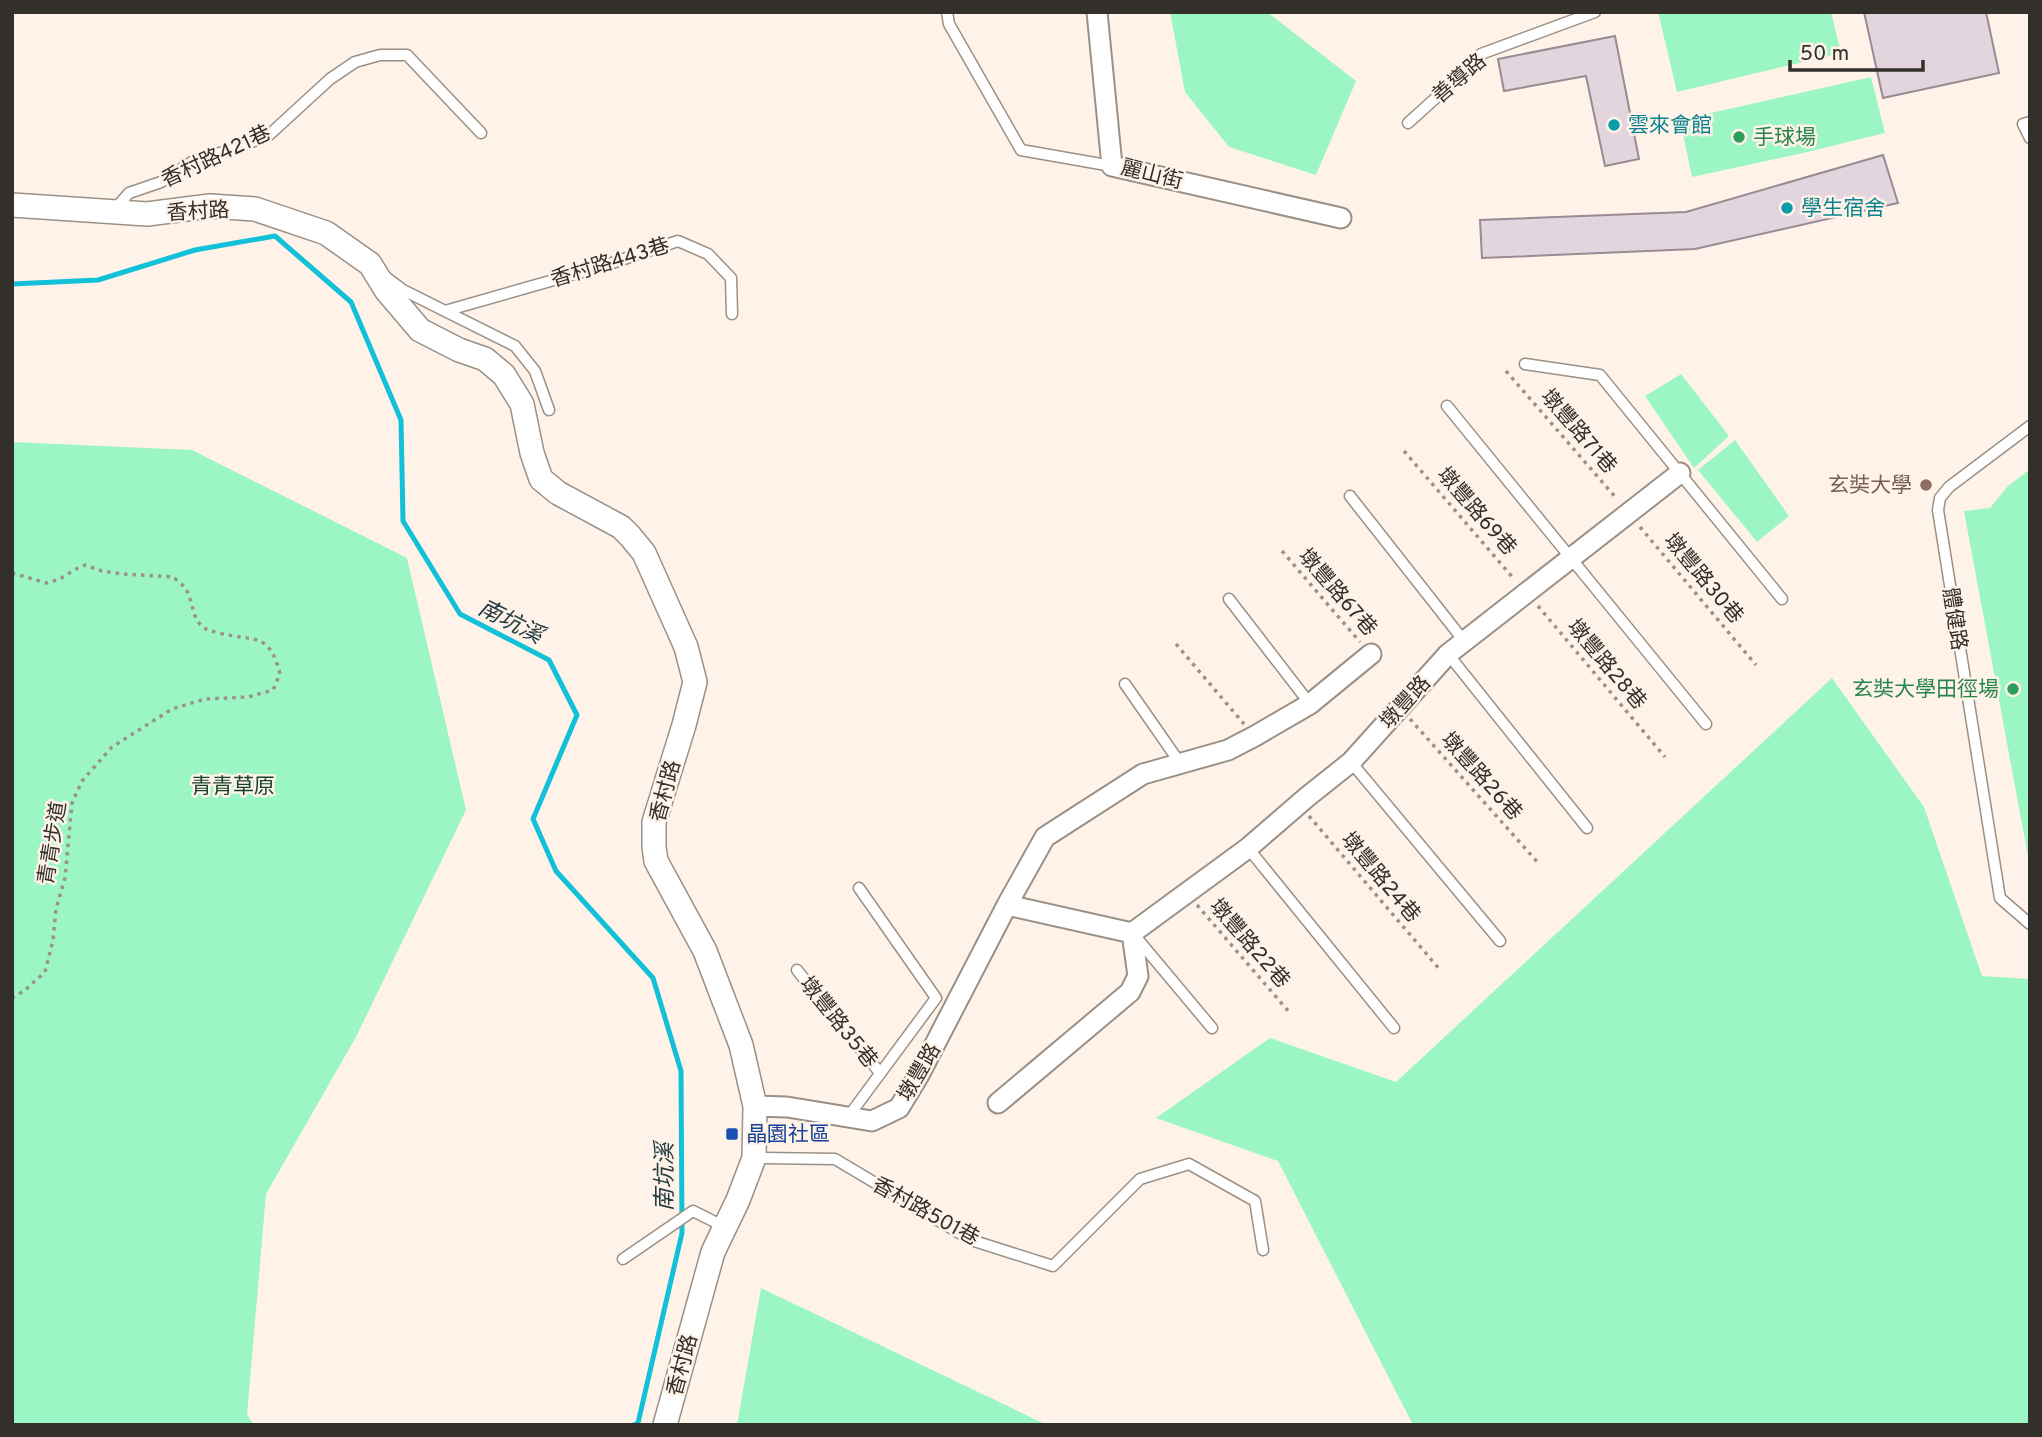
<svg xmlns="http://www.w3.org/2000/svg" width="2042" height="1437" viewBox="0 0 2042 1437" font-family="Overpass,'Noto Sans TC',sans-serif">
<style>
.green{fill:#9cf6c4}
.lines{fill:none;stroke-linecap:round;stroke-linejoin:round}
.stream{stroke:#12c0d7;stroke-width:5}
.building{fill:#e3d5de;stroke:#988b93;stroke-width:2}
.service-casing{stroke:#9a9086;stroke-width:13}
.minor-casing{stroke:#9a9086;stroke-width:23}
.tertiary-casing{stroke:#9a9086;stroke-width:26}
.path{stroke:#9a928b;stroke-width:3.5;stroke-dasharray:3.5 5;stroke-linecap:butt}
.service{stroke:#fff;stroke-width:10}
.minor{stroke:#fff;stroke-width:19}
.tertiary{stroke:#fff;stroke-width:23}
.culture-dot{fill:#0f9aa8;stroke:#fff3e9;stroke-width:2.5}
.leisure-dot{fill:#2e9e5b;stroke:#fff3e9;stroke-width:2.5}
.education-dot{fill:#8d6e63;stroke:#fff3e9;stroke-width:2.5}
.transit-dot{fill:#1a4fb4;stroke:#fff3e9;stroke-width:2.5}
.labels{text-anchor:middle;stroke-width:5;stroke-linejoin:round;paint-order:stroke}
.street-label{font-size:21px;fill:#332f2b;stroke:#fff3e9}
.culture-label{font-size:21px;fill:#0d838f;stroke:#fff3e9;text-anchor:start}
.leisure-label{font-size:21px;fill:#27864d;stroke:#fff3e9;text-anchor:start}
.education-label{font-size:21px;fill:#785e54;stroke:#fff3e9;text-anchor:end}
.park-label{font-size:21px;fill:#16422c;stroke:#fff3e9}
.transit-label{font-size:21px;fill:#164399;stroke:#fff3e9;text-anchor:start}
.water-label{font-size:23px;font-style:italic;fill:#253d42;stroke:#fff3e9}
</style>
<rect width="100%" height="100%" fill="#fff3e9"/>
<path class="green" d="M1170,12H1267L1356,81L1316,175L1229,147L1185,92Z
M1658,12H1831L1841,53L1677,92Z
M1871,77L1885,133L1799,154L1692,177L1680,120Z
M1681,374L1729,436L1694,468L1645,396Z
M1735,440L1789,516L1757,542L1698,470Z
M12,442L192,450L407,558L466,810L356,1037L266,1194L247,1415L254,1425H12Z
M2030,469V867L1964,511L1990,508L2007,487Z
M1832,678L1924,807L1982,976L2030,979V1425H1413L1278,1161L1156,1118L1270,1038L1396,1082Z
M761,1288L1047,1425H737Z"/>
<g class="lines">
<path class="stream" d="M12,284L98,280L195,250L275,236L351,302L401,420L403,521L460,614L549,660L577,715L533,819L556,871L653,978L681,1071L682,1233L638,1423L634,1425"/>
</g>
<path class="building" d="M1864,12H1986L1999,73L1883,98Z
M1615,36L1639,159L1605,166L1586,76L1504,91L1498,59Z
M1883,155L1898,203L1695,249L1482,258L1480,220L1686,212Z"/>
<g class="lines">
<defs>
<path id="service" d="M947,12L949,24L1021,150L1112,166
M2030,122L2023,124L2030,138
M1408,123L1459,77L1481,54L1595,12
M115,209L129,193L161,182L195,160L234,149L269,135L330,79L355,62L380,55H407L481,133
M387,278L403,290L515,346L535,371L549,410
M445,311L603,266L678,241L708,254L731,278L732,314
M1525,364L1600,375L1782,599
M1447,406L1706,724
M2030,426L1949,487L1940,498L1938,510L2000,898L2030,924
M1350,496L1464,641
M1229,599L1310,704
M1448,654L1587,828
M1125,684L1180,763
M1351,762L1500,941
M1248,848L1394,1028
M1135,936L1212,1028
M797,970L880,1073
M848,1117L936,998L859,888
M755,1158L835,1159L971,1240L1053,1266L1140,1179L1189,1164L1255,1201L1263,1250
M623,1259L693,1211L725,1227"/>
<path id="minor" d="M1097,12L1112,166L1341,218
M1007,905L1045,837L1143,774L1228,750L1255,736L1310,704L1371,654
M998,1103L1130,992L1138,976L1132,933
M755,1106L787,1107L872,1121L899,1108L919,1075L1007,905L1132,933L1248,848L1307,797L1351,762L1448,654L1680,473"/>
<path id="tertiary" d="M12,205L147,214L210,206L255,209L326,233L370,264L386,290L420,330L459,350L485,359L504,375L522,404L532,453L541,479L558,493L621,527L630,536L644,553L686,647L695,682L684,725L654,822V847L656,861L705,951L741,1045L755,1106L754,1158L738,1200L713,1252L665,1425"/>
</defs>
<use href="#service" class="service-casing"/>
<use href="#minor" class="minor-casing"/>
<use href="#tertiary" class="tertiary-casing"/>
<path class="path" d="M1506,371L1617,499
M1404,451L1514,579
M1640,527L1756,665
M1282,551L1360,642
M12,573L46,583L60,579L74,570L85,565L102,571L122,574L173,577C177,580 182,584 185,588C194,601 191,618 203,627C208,631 213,631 219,633C255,642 269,631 280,674L273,690L248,697L205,699L172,709L112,747L82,781L72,803L65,878L56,909L53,940L45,972L24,991L12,998
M1538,606L1665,757
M1176,644L1244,724
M1410,719L1540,865
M1309,816L1441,971
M1197,905L1290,1013"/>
<use href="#service" class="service"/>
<use href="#minor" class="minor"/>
<use href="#tertiary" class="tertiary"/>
</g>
<g class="culture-dot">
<circle cx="1614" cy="125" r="7"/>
<circle cx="1787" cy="208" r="7"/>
</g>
<g class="leisure-dot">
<circle cx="1739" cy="137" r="7"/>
<circle cx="2013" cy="689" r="7"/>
</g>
<circle class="education-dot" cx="1926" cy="485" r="7"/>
<rect class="transit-dot" x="725" y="1127" width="14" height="14" rx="3.5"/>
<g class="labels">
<g class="street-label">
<text transform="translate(1459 78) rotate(-41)" y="7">善導路</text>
<text transform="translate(216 156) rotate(-25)" y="7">香村路421巷</text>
<text transform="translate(1152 174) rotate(14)" y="7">麗山街</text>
<text transform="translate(198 211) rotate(-3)" y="7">香村路</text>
<text transform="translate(610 262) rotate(-17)" y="7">香村路443巷</text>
<text transform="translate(1579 431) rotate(49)" y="7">墩豐路71巷</text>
<text transform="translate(1477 511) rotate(49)" y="7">墩豐路69巷</text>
<text transform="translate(1704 578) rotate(50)" y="7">墩豐路30巷</text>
<text transform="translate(1338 592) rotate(49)" y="7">墩豐路67巷</text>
<text transform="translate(1955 619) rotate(81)" y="7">體健路</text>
<text transform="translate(1607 664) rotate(50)" y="7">墩豐路28巷</text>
<text transform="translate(1405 702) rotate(-48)" y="7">墩豐路</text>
<text transform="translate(1482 776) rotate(48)" y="7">墩豐路26巷</text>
<text transform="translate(665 791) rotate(-75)" y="7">香村路</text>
<text transform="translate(52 843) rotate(-81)" y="7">青青步道</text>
<text transform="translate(1381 877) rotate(50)" y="7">墩豐路24巷</text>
<text transform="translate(1250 943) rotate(49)" y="7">墩豐路22巷</text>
<text transform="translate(839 1022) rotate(51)" y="7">墩豐路35巷</text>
<text transform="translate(919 1072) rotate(-60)" y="7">墩豐路</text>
<text transform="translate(926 1211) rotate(29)" y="7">香村路501巷</text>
<text transform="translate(682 1365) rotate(-75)" y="7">香村路</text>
</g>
<g class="culture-label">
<text x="1628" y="132">雲來會館</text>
<text x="1801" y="215">學生宿舍</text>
</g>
<g class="leisure-label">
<text x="1753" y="144">手球場</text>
<text x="1999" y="696" text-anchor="end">玄奘大學田徑場</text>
</g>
<g class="education-label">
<text x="1912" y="492">玄奘大學</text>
</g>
<g class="park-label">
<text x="233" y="793">青青草原</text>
</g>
<g class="transit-label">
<text x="746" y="1141">晶園社區</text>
</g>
<g class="water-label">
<text transform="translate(511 621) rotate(27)" y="8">南坑溪</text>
<text transform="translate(664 1177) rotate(-90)" y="8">南坑溪</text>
</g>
</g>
<rect width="2042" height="1437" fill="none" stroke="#332f2b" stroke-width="28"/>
<path d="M1790 60v10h133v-10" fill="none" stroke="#332f2b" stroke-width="3.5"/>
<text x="1800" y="60" font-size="21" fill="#332f2b" stroke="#fff3e9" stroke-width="5" paint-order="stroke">50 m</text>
</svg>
